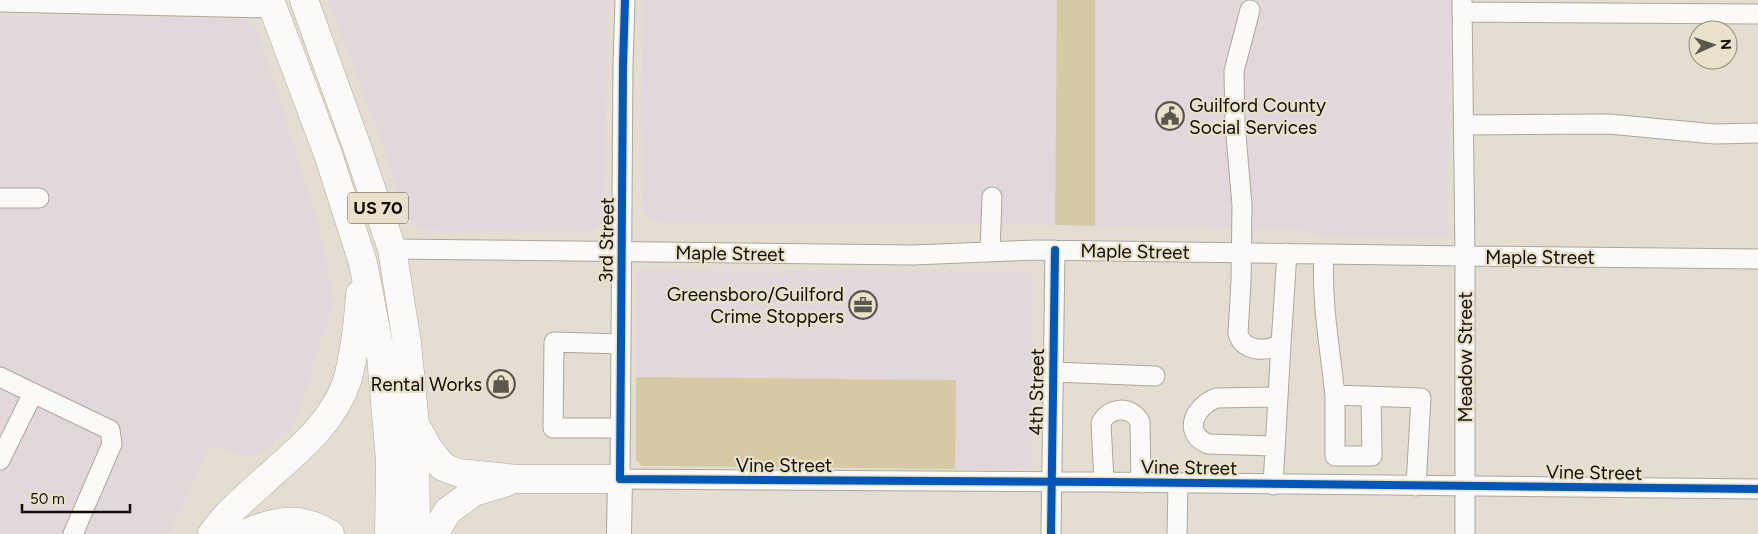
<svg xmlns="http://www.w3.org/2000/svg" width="1758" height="534" viewBox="0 0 1758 534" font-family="Figtree,sans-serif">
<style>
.commercial{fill:#e1d7dd}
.green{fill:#d7c9a4}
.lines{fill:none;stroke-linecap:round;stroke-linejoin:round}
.minor-casing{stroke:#aba79d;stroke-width:21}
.major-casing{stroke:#aba79d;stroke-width:26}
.highway-casing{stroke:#aba79d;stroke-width:29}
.minor{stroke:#fbfaf8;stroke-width:19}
.major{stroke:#fbfaf8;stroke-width:24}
.highway{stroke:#fbfaf8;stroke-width:28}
.cycleway-casing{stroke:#eae1ca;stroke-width:11}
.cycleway{stroke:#0057b8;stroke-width:8}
.labels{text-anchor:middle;stroke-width:4.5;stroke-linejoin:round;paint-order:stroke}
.shield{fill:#eae1ca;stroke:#524d42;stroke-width:1}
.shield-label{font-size:18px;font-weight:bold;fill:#110e07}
.poi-label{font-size:19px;fill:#110e07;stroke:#eae1ca;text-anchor:end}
.street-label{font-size:19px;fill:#110e07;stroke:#eae1ca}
</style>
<rect width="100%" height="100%" fill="#e3ded1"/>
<path class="commercial" d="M328,0H609L603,221L592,232L420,230L406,221L389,160Z
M643,0H1057L1055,225L661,223L652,218L645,213L642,204L643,156L641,120Z
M1095,0H1451L1447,238L1316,236L1305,229L1095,226Z
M0,16H98L241,19L257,29L320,229L333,304L293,427L255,457L210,446L169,534H0Z
M641,270L1031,272L1033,276L1031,465L1028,469H955L956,380L636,377L637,273Z"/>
<path class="green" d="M1057,0H1095V226L1055,225Z
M636,377L956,380L955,469L642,466L636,460Z"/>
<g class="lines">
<defs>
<path id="minor" d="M625,0L623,65L620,479L1104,482L1758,489
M1462,0L1465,256V534
M0,2L272,8
M1250,10L1234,71L1235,123L1242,205L1241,281L1238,334C1244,352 1266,352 1281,344L1287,253
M1462,12L1758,14
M1463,125L1609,124L1715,134L1758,133
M0,198H39
M392,249L913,255L1037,250L1465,256L1758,259
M990,251L992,197
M1324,254C1321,301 1330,348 1335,395L1421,398L1416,486
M1053,372L1155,376
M0,377L33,393
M1335,395V456H1372L1371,396
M620,428H553L554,342L621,344
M1275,446L1208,444C1182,433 1194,407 1216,398L1278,397
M0,460L33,393L110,430L112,444L73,534
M1104,482L1101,423C1109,407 1131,405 1140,422L1141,483
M1273,485L1281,344
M1051,534L1055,250
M1177,534L1178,484"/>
<path id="major" d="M619,534L620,479"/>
<path id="highway" d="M270,0L328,154L363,263L381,356L390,461L389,534
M304,0L357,147L392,249L407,343L415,424L416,534
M416,426L428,448L443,467L459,473L518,479H620
M212,534C227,512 249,495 268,477C299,450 334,421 347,381C355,353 358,323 360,294
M244,534C276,520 299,515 330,534
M434,534L448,511L474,492L507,482"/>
</defs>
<use href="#minor" class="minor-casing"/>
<use href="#major" class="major-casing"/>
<use href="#highway" class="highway-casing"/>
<use href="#minor" class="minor"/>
<use href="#major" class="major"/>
<use href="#highway" class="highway"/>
<defs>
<path id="cycleway" d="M625,0L623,65L620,479L1104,482L1758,489
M1051,534L1055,250"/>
</defs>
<use href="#cycleway" class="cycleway-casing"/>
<use href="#cycleway" class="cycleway"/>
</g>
<defs>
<symbol id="civic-ring" viewBox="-11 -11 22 22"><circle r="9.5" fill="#eae1ca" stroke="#5a574e" stroke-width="1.5"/><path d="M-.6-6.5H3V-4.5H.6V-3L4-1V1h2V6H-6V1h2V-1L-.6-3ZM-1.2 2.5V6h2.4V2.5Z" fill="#5a574e"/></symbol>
<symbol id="office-ring" viewBox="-11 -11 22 22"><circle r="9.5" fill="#eae1ca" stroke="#5a574e" stroke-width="1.5"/><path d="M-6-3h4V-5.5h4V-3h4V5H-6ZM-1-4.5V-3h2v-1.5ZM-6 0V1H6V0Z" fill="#5a574e"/></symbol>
<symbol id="shop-ring" viewBox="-11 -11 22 22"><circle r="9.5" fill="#eae1ca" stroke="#5a574e" stroke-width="1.5"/><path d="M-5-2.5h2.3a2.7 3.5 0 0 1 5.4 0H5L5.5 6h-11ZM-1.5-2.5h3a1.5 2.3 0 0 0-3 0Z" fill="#5a574e"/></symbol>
</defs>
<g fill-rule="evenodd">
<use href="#civic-ring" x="1154" y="100" width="32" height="32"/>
<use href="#office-ring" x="847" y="289" width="32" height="32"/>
<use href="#shop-ring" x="485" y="368" width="32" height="32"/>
</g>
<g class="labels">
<rect class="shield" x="348" y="192.5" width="60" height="31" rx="4"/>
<g class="shield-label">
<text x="378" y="214">US 70</text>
</g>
<g class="poi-label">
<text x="1189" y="112" text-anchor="start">Guilford County<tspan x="1189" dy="22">Social Services</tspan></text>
<text x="844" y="301">Greensboro/Guilford<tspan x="844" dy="22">Crime Stoppers</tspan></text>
<text x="482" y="391">Rental Works</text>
</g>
<g class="street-label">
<text transform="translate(606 240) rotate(-89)" y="7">3rd Street</text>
<text transform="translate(1135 251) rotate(1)" y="7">Maple Street</text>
<text transform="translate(730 253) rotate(1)" y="7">Maple Street</text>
<text x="1540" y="264">Maple Street</text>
<text transform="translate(1465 357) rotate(-90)" y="7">Meadow Street</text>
<text transform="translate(1036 392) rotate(-89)" y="7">4th Street</text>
<text x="784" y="472">Vine Street</text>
<text transform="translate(1189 467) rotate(1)" y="7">Vine Street</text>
<text transform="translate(1594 472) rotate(1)" y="7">Vine Street</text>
</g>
</g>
<g transform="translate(1713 45) rotate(87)"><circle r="24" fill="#eae1ca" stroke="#938d7c"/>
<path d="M0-4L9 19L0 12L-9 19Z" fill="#5a574e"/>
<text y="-8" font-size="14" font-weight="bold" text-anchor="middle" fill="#110e07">N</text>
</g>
<path d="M22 504v8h108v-8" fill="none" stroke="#110e07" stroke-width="2.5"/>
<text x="30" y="504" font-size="15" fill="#110e07" stroke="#eae1ca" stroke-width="4" paint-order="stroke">50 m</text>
</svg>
